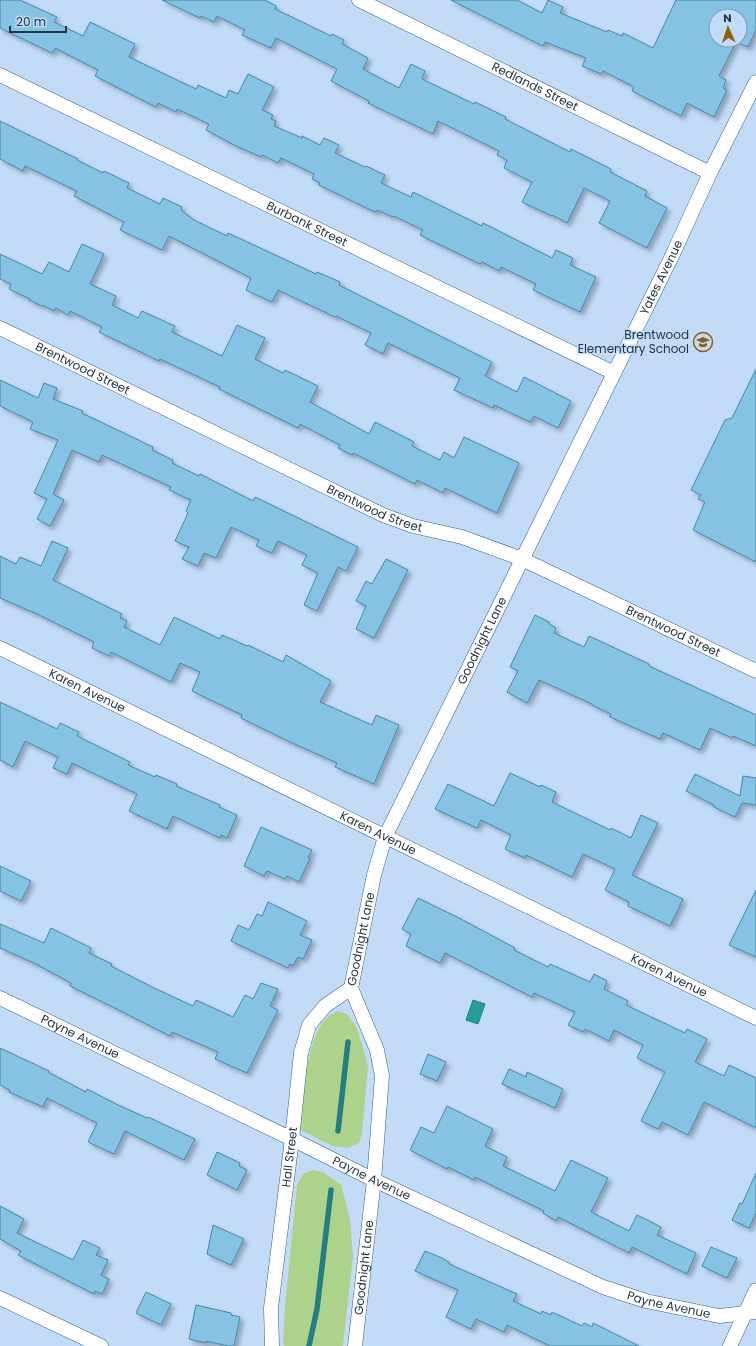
<svg xmlns="http://www.w3.org/2000/svg" width="756" height="1346" viewBox="0 0 756 1346" font-family="Poppins,sans-serif">
<style>
.green{fill:#add28c}
.water{fill:#239e9a;stroke:#237e81}
.lines{fill:none;stroke-linecap:round;stroke-linejoin:round}
.stream{stroke:#237e81;stroke-width:5.5}
.building{fill:#84c3e3;stroke:#4886a4;fill-rule:evenodd;filter:url(#shadow)}
.minor-casing{stroke:#3a5f88;stroke-width:15}
.minor{stroke:#fff;stroke-width:14}
.labels{text-anchor:middle;stroke-width:3;stroke-linejoin:round;paint-order:stroke}
.street-label{font-size:12px;fill:#243547;stroke:#c2dbf7}
.poi-label{font-size:12px;fill:#243547;stroke:#c2dbf7;text-anchor:end}
</style>
<defs>
<filter id="shadow"><feDropShadow dx="3.5" dy="3.5" stdDeviation="2" flood-color="#0004"/></filter>
</defs>
<rect width="100%" height="100%" fill="#c2dbf7"/>
<path class="green" d="M337,1011L347,1014L357,1028L368,1066L362,1134L359,1143L348,1148L332,1146L301,1130C304,1101 305,1039 326,1019C329,1016 333,1014 337,1011Z
M313,1170L323,1172L341,1185L350,1219L353,1256L343,1346H284L283,1341L285,1306L297,1185L303,1174Z"/>
<path class="water" d="M473,1000L485,1004L478,1024L466,1020Z"/>
<g class="lines">
<path class="stream" d="M338,1131L348,1042
M309,1346L317,1309L331,1190"/>
</g>
<path class="building" d="M0,0H20L57,17L54,22L83,36L90,22L135,44L129,57L196,89L198,85L226,98L229,90L238,94L248,74L274,87L262,110L273,115L271,119L276,121L274,126L302,138V136L320,145L324,138L339,145L335,153L365,167L366,166L385,175L381,183L411,197L413,192L482,226L483,223L552,258L556,250L573,258L570,265L596,277L580,312L533,290L536,284L501,267L499,271L482,262L480,264L420,235L423,230L394,216L393,217L377,210L375,212L319,185L320,183L312,179L314,174L281,158L278,163L262,155L261,157L236,146L206,130L209,124L177,109L176,112L158,103L156,107L95,76L98,70L55,48L52,53L0,28Z
M162,0H265L276,6L275,9L331,36L332,34L344,40L342,44L368,58L363,69L399,88L411,64L425,71L422,79L474,104L475,102L506,117L505,119L570,152L571,149L611,169L610,172L647,191L645,196L667,208L647,248L599,223L610,201L584,188L567,223L552,215V216L522,202L532,182L504,168L507,160L497,155L499,151L438,121L433,134L368,103L369,101L331,81L337,69L276,38L271,48L242,35L245,30L217,16L214,22L201,16L200,18Z
M451,0H517L542,13L548,0L563,7L560,13L607,32L608,30L622,36L623,33L653,48L676,0H756V30L748,47L736,42L719,76L726,80L723,88L727,90L714,117L687,103L681,116L632,91L634,87L603,71L601,74L582,66L586,58L545,42L543,46ZM716,16H740V40H716Z
M0,121L78,159L77,160L103,173L104,171L129,183L127,188L160,204L163,198L182,207L181,210L194,220L227,236L228,233L316,274L317,272L340,282L339,285L492,362L485,376L517,392L524,377L571,401L558,428L534,416L530,422L494,405L493,408L454,390L460,378L388,343L383,354L365,345L371,333L336,316L335,317L278,290L272,302L246,290L251,278L169,236L162,250L120,230L124,222L74,196L77,191L25,166L23,171L0,159Z
M82,244L104,254L90,284L116,296L112,305L138,318L142,311L168,323L175,326L172,332L222,356L237,325L265,338L255,359L283,373L285,370L318,386L310,402L369,434L375,422L414,442L412,446L440,460L444,452L454,458L464,437L519,463L497,513L445,488L443,493L417,480L415,484L353,453L352,455L338,448L340,445L300,424L298,428L219,389L220,387L160,359L159,361L99,332L102,327L70,311L68,315L56,308L54,311L42,305V306L29,300L30,299L9,289L11,284L0,279V254L42,274L49,262L69,272Z
M756,369V562L693,530L705,502L698,499L701,495L691,490L725,420L732,418Z
M0,380L38,398L44,383L57,388L53,399L83,411L82,413L153,447L152,450L173,460L172,463L199,476L200,474L253,501L255,497L358,547L346,571L338,567L317,611L304,605L318,573L302,565L307,555L278,541L272,553L256,546L259,540L231,527L216,558L204,553L198,566L182,559L189,547L175,541L188,513L186,511L191,500L169,490L171,487L102,455L99,462L72,450L53,494L64,500L50,526L37,519L47,499L34,493L58,440L30,429L33,422L0,406Z
M52,541L68,548L53,580L122,614L120,618L127,621L124,627L160,645L174,617L220,639L222,635L247,646L248,645L283,662L286,655L331,681L320,702L372,725L376,715L399,725L374,784L335,767L337,763L288,741L241,718L242,715L192,691L200,672L180,663L171,682L111,652L109,656L92,648L94,642L37,614L0,598V556L16,564L20,557L41,566Z
M386,559L408,570L374,638L356,629L366,606L356,601L366,581L372,584Z
M535,615L549,622V624L556,628L554,633L584,647L589,636L649,664V666L756,715V746L733,736L732,738L710,728L700,750L663,733L660,739L610,717L611,714L592,705V704L539,680L527,703L507,692L518,671L510,667Z
M0,702L57,729L60,723L79,732L77,736L130,762L128,765L155,777L156,775L177,784L176,786L220,805L219,807L237,815L227,838L221,835L220,838L173,816L167,829L129,811L137,794L72,763L67,774L53,768L58,757L25,741L13,767L0,760Z
M510,773L540,787L541,785L556,792L552,802L610,830L611,828L631,838L641,815L658,823L632,875L683,899L670,926L628,906L629,902L605,890L615,869L583,854L572,877L526,855L525,858L505,849L511,835L481,820L477,828L435,809L448,784L494,806Z
M695,774L740,796L743,776L756,778V805L742,803L735,817L714,807V805L686,791Z
M261,827L312,850L308,858H310L299,882L287,876L285,879L267,871L264,876L244,866Z
M0,866L31,881L21,901L0,891Z
M756,890V957L729,945Z
M418,898L461,919L515,948L514,950L548,967L550,964L590,982L594,974L607,981L604,989L628,1001L626,1005L685,1033L687,1029L707,1039L695,1062L724,1076L729,1065L756,1078V1128L704,1102L688,1135L662,1122L658,1129L641,1121L665,1072L637,1058L643,1045L614,1030L609,1041L585,1029L583,1032L568,1025L575,1012L534,993L532,997L445,953L440,963L406,946L411,934L402,929Z
M268,902L307,921L300,935L312,940L303,959L298,957L293,966L290,964L288,968L231,941L238,925L249,930L257,914L262,916Z
M0,924L44,943L51,928L91,948L89,953L112,964L111,966L154,988L193,1006L196,1000L233,1017L245,995L253,999L261,983L278,989L270,1006L278,1010L247,1073L215,1059L218,1052L172,1032L170,1036L115,1008L70,986L71,983L34,963L0,948Z
M0,1048L49,1071L48,1072L86,1092L87,1089L116,1104L147,1118L148,1117L195,1139L184,1160L125,1131L114,1154L88,1142L97,1123L47,1098L43,1107L9,1092L10,1090L0,1085Z
M428,1054L446,1062L437,1081L420,1074Z
M509,1069L526,1077L527,1072L563,1089L555,1108L502,1084Z
M447,1106L493,1129L485,1146L507,1157L503,1166L555,1191L571,1160L608,1178L591,1212L629,1231L637,1215L661,1227L657,1235L696,1253L687,1274L632,1247L629,1253L558,1217L556,1221L543,1213L544,1211L493,1186L475,1177L474,1180L448,1167L447,1169L410,1150L421,1127L434,1133Z
M217,1152L240,1163L239,1166L247,1170L237,1190L207,1175Z
M756,1173V1213L749,1228L732,1220L740,1203L742,1204Z
M0,1206L24,1219L17,1233L73,1260L83,1240L100,1248L96,1255L108,1260L101,1275L109,1279L102,1294L95,1291L94,1294L18,1255L21,1251L0,1239Z
M213,1225L244,1239L231,1265L207,1254Z
M711,1247L737,1258L727,1278L702,1266Z
M425,1251L442,1258L450,1263L449,1264L517,1294L513,1301L541,1314L542,1311L551,1315L552,1312L582,1326L584,1323L592,1327L593,1323L639,1346H550L507,1325L504,1332L476,1319L471,1329L446,1317L458,1290L415,1271Z
M146,1292L171,1304L161,1325L136,1313Z
M196,1305L231,1313V1315L240,1317L234,1346H228L206,1341V1343L189,1339Z"/>
<g class="lines">
<defs>
<g id="minor">
<path id="s1" d="M359,0L710,173"/>
<path id="s2" d="M0,75L614,373"/>
<path id="s3" d="M0,328L383,515L413,526L462,537L522,559L756,671"/>
<path id="s4" d="M0,648L756,1018"/>
<path id="s5" d="M0,998L292,1139L374,1180L603,1287L646,1301L719,1316L756,1312"/>
<path d="M0,1298L101,1346"/>
<path id="s6" d="M272,1346L271,1308L292,1139L301,1053L309,1025L325,1006L351,988"/>
<path id="s7" d="M355,1346L374,1180L382,1076L377,1050L351,988L374,875L385,837L672,256L710,173L756,82"/>
<path d="M730,1346L756,1290"/>
</g>
</defs>
<use href="#minor" class="minor-casing"/>
<use href="#minor" class="minor"/>
</g>
<defs>
<symbol id="school-ring" viewBox="-11 -11 22 22"><circle r="9.5" fill="#c2dbf7" stroke="#915e0f" stroke-width="1.5"/><path d="M0-5L7-2L0 1L-7-2ZM-4 1L0 2.5L4 1V4Q0 6-4 4Z" fill="#915e0f"/></symbol>
</defs>
<g fill-rule="evenodd">
<use href="#school-ring" x="692" y="331" width="22" height="22"/>
</g>
<g class="labels">
<g class="street-label">
<text dy="4" stroke="none"><textPath href="#s1" startOffset="196">Redlands Street</textPath></text>
<text dy="4" stroke="none"><textPath href="#s2" startOffset="341">Burbank Street</textPath></text>
<text dy="4" stroke="none"><textPath href="#s7" startOffset="1144">Yates Avenue</textPath></text>
<text dy="4" stroke="none"><textPath href="#s3" startOffset="92">Brentwood Street</textPath></text>
<text dy="4" stroke="none"><textPath href="#s3" startOffset="416">Brentwood Street</textPath></text>
<text dy="4" stroke="none"><textPath href="#s3" startOffset="740">Brentwood Street</textPath></text>
<text dy="4" stroke="none"><textPath href="#s7" startOffset="739">Goodnight Lane</textPath></text>
<text dy="4" stroke="none"><textPath href="#s4" startOffset="97">Karen Avenue</textPath></text>
<text dy="4" stroke="none"><textPath href="#s4" startOffset="421">Karen Avenue</textPath></text>
<text dy="4" stroke="none"><textPath href="#s7" startOffset="415">Goodnight Lane</textPath></text>
<text dy="4" stroke="none"><textPath href="#s4" startOffset="745">Karen Avenue</textPath></text>
<text dy="4" stroke="none"><textPath href="#s5" startOffset="89">Payne Avenue</textPath></text>
<text dy="4" stroke="none"><textPath href="#s6" startOffset="190">Hall Street</textPath></text>
<text dy="4" stroke="none"><textPath href="#s5" startOffset="413">Payne Avenue</textPath></text>
<text dy="4" stroke="none"><textPath href="#s7" startOffset="79">Goodnight Lane</textPath></text>
<text dy="4" stroke="none"><textPath href="#s5" startOffset="737">Payne Avenue</textPath></text>
</g>
<g class="poi-label">
<text x="689" y="339">Brentwood<tspan x="689" dy="14">Elementary School</tspan></text>
</g>
</g>
<g transform="translate(728 28) rotate(357)"><circle r="19" fill="#c2dbf7" stroke="#8399b1"/>
<path d="M0-3L7 15L0 10L-7 15Z" fill="#915e0f"/>
<text y="-6" font-size="11" font-weight="bold" text-anchor="middle" fill="#243547">N</text>
</g>
<path d="M10 26v6h56v-6" fill="none" stroke="#243547" stroke-width="2"/>
<text x="16" y="26" font-size="12" fill="#243547" stroke="#c2dbf7" stroke-width="3" paint-order="stroke">20 m</text>
</svg>
